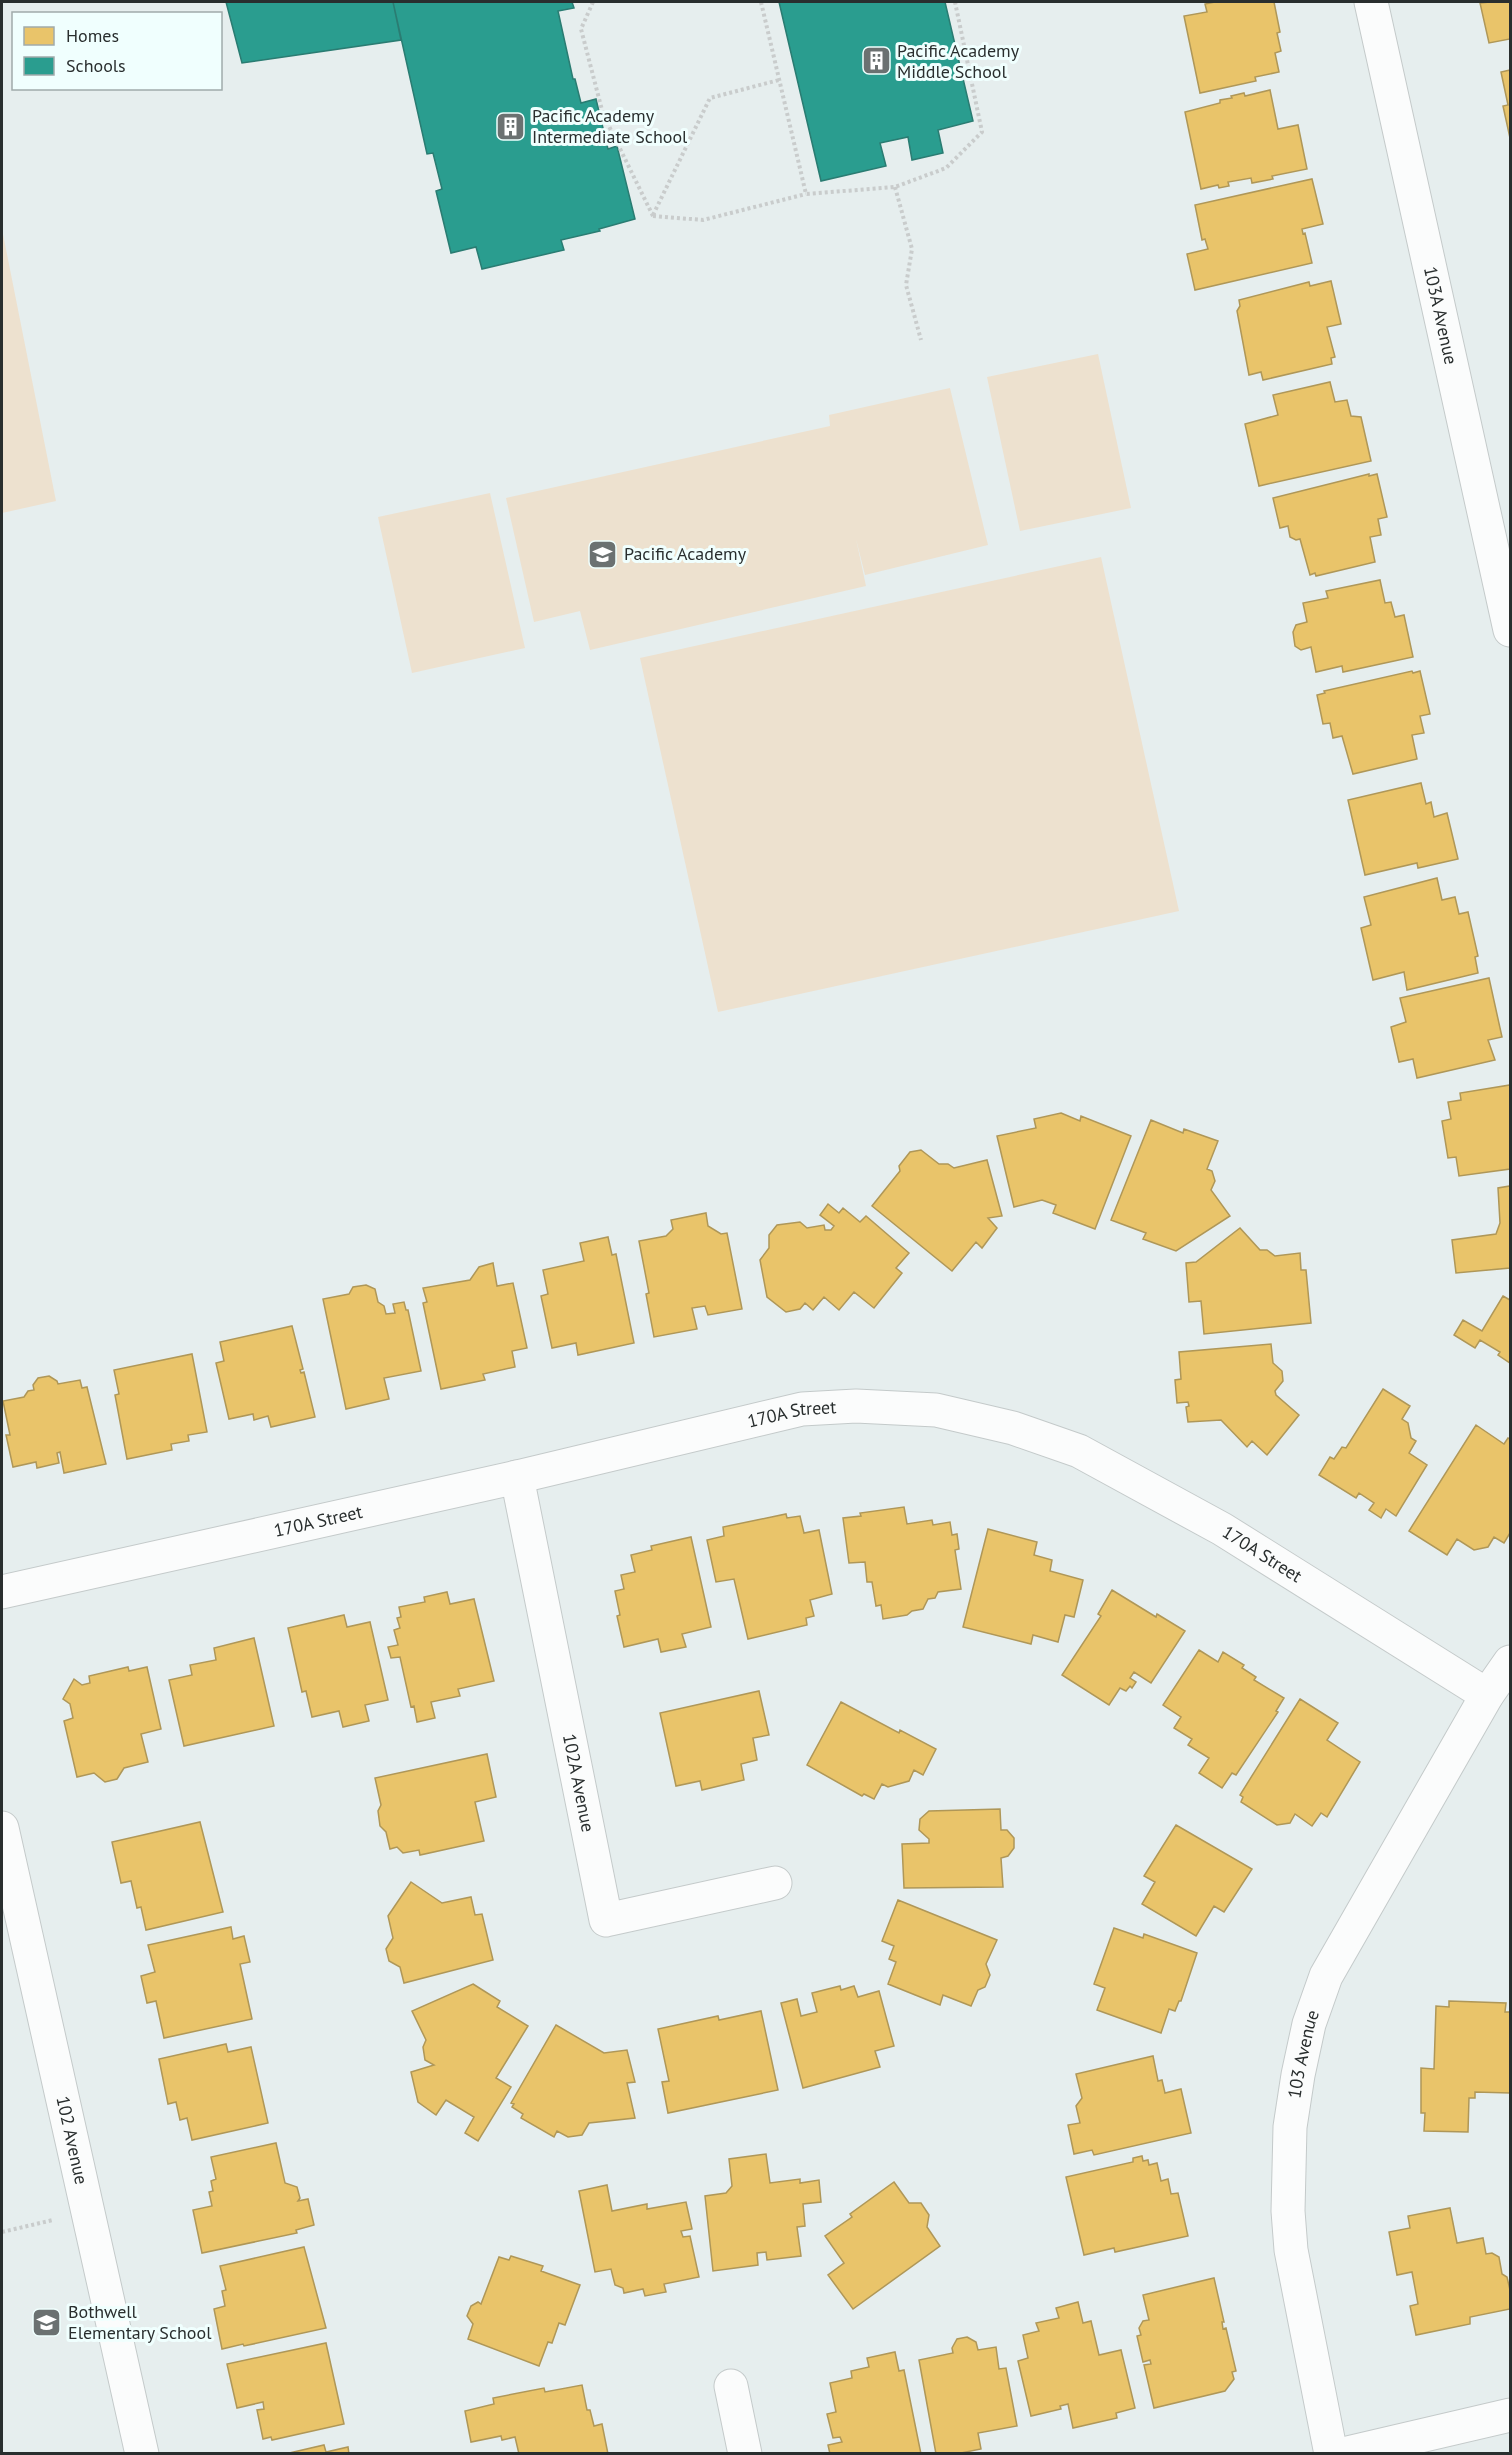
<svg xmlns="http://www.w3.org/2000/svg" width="1512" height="2455" viewBox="0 0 1512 2455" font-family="'PT Sans',sans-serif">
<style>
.green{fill:#ede1cf}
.homes{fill:#e9c46a;stroke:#af9758;stroke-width:1.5}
.schools{fill:#2a9d8f;stroke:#2a7c72;stroke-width:1.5}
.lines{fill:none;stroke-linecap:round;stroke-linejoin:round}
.street-casing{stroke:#c4caca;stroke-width:35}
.path{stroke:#c9cccc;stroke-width:4;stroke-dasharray:3 3;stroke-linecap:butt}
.street{stroke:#fbfcfc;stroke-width:33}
.labels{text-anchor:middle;stroke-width:6;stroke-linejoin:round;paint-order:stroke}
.poi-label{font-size:18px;fill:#292e2e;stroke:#f0fffe;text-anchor:start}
.street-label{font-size:18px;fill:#292e2e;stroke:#f0fffe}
</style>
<rect width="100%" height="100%" fill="#e6eeee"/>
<path class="green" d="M2,229L56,501L2,513Z
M1098,354L1131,508L1020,531L987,377Z
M950,388L988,545L865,575L856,539L866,586L590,650L580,611L534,622L506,498L830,426L829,415Z
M490,493L525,648L412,673L378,517Z
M1101,557L1179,911L718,1012L640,658Z"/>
<path class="homes" d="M1215,2H1274L1280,32L1277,33L1281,51L1275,53L1279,72L1255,77L1256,81L1200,93L1184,16L1207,12L1205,4Z
M1490,2H1510V39L1489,43L1480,3Z
M1510,70V138L1503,106L1508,105L1501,72Z
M1270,90L1278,129L1298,125L1307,169L1272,176L1273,179L1252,183L1251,178L1228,182L1229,186L1219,188L1218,185L1201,189L1185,112L1220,103V100L1232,98L1231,96L1244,93L1245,96Z
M1312,179L1323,224L1302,229L1303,234L1305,233L1312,263L1195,290L1187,254L1208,249L1205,239L1202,240L1195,205Z
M1331,281L1341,324L1327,327L1335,357L1331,358L1332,364L1263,380L1261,372L1249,375L1237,311L1240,306L1239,300L1309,282L1310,286Z
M1330,382L1335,402L1347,400L1351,416L1361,417L1371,461L1259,486L1245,424L1278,415L1273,395Z
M1369,474V476L1377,474L1387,517L1378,519L1381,535L1370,537L1375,562L1316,576L1315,573L1310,575L1300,539L1296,540L1290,537L1288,526L1280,528L1273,498Z
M1380,580L1385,603L1391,602L1395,617L1404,615L1413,657L1343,672L1342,666L1316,672L1311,647L1301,650L1295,646L1293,632L1296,625L1307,622L1303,603L1328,598L1326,591Z
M1412,671L1413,673L1420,671L1430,714L1420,716L1424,733L1412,735L1417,759L1353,774L1342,736L1333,738L1330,723L1323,724L1317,695L1325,693L1324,691Z
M1421,783L1426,804L1431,802L1434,817L1447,813L1458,859L1418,868L1417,863L1365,875L1348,800Z
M1437,878L1442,900L1455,897L1459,914L1468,912L1478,956L1475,957L1478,973L1407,990L1404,972L1373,980L1361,928L1371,925L1364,897Z
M1489,978L1502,1037L1488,1040L1495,1060L1417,1078L1413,1059L1399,1062L1391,1027L1406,1022L1400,998Z
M1510,1085V1169L1459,1176L1456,1157L1448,1158L1442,1121L1451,1119L1448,1102L1461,1100L1460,1093Z
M1061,1113L1080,1121L1081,1116L1131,1136L1095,1229L1053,1213L1056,1205L1042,1200L1014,1207L997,1136L1036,1128L1034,1119Z
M1151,1120L1183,1133L1184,1129L1218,1141L1207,1169L1212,1171L1215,1181L1211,1190L1230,1216L1176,1251L1143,1239L1146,1233L1111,1220Z
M921,1150L939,1164H948L954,1168L987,1160L1002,1216L988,1218L997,1228L982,1248L976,1242L952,1271L872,1206L900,1171L899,1166L910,1152Z
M1510,1186V1268L1456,1273L1452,1240L1496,1234L1500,1223L1498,1188Z
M828,1204L839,1213L843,1208L860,1222L866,1216L909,1253L896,1268L902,1273L874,1308L854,1292L839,1310L824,1297L813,1310L805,1303L800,1309L786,1312L767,1297L760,1260L769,1248V1235L777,1225L800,1222L807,1228L824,1225L825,1230H831L834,1226L820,1215Z
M706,1213L708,1226L721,1234L727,1233L742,1309L708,1315L705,1306L692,1308L697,1329L654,1337L646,1294L649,1293L639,1241L666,1236L673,1229L671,1220Z
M1240,1228L1260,1250H1267L1275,1256L1300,1253L1301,1270H1306L1311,1323L1204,1334L1201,1301L1189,1302L1186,1263L1196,1262Z
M608,1237L612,1255L616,1254L634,1343L578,1355L576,1343L552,1348L541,1296L548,1294L543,1270L584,1261L580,1243Z
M493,1263L497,1286L513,1283L527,1348L512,1351L515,1367L483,1374L485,1380L441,1389L423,1303L427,1302L423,1288L470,1280L479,1267Z
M366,1285L375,1289L378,1302L384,1306L386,1314L395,1313L393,1304L404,1302L406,1310H408L421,1371L384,1378L389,1399L346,1409L323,1299L349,1294L353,1287Z
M1503,1296L1510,1300V1363L1498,1355L1500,1352L1480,1340L1475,1348L1454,1335L1463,1320L1482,1331Z
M292,1326L303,1369L300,1370L301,1373L304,1372L315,1417L271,1427L268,1416L254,1420L253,1414L229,1419L216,1363L224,1361L220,1342Z
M1271,1344L1273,1363L1282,1371L1283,1381L1275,1391L1276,1395L1299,1415L1267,1455L1252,1441L1247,1447L1221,1420L1188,1422L1186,1407L1189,1406L1188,1402L1177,1403L1175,1380L1181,1379L1179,1352Z
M192,1354L207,1432L188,1435L189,1441L171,1444L172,1450L127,1459L115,1395L119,1394L114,1370Z
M49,1376L57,1381L58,1384L80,1380L82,1388L87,1387L106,1464L64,1473L60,1452L57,1453L59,1463L37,1468L36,1462L13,1467L6,1435H10L3,1401L24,1397L28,1391L34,1390L33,1385L38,1378Z
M1383,1389L1410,1406L1402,1419L1408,1423L1411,1438L1416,1441L1409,1453L1427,1465L1396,1516L1386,1509L1381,1518L1369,1510L1374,1503L1359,1493L1356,1498L1319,1475L1330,1457L1334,1459L1342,1447L1346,1448Z
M1476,1425L1504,1444L1508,1438L1510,1439V1533L1504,1543L1494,1537L1488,1547L1474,1550L1457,1539L1447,1555L1409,1531Z
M904,1507L907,1524L932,1520L933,1525L950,1522L952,1535L957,1534L959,1549L955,1550L961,1589L938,1592L935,1598L928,1599L923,1609L912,1611L907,1615L883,1619L881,1605L876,1606L872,1582H867L865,1562L849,1563L843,1518L861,1516L860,1513Z
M786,1514L787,1518L800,1516L804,1533L819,1530L832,1594L810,1600L814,1616L806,1618L807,1625L748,1639L734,1579L716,1582L707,1540L724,1536L723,1527Z
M988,1529L1037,1542L1034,1555L1052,1560L1050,1571L1083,1580L1074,1617L1065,1615L1058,1642L1033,1635L1031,1644L963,1627Z
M691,1537L711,1627L682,1634L686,1647L661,1652L658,1639L624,1647L617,1616L620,1615L615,1591L624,1589L621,1575L635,1572L631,1555L652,1550L651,1546Z
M1112,1590L1156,1617L1157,1614L1185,1631L1151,1683L1134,1672L1130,1678L1136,1682L1132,1688L1130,1686L1126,1691L1120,1688L1109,1705L1062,1675L1101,1616L1098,1614Z
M447,1592L450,1604L474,1599L494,1681L458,1689L460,1696L431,1702L435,1718L417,1722L414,1706L411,1707L400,1657L391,1658L388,1647L398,1645L394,1630L400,1628L397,1618L401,1617L399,1607L425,1602L424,1597Z
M344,1615L347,1627L370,1622L388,1700L365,1705L369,1721L343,1727L339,1711L312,1717L306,1691L302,1692L288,1628Z
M254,1638L274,1726L184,1746L169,1680L192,1675L190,1665L216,1660L214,1648Z
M1199,1650L1218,1662L1223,1652L1244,1665L1242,1668L1256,1677L1254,1680L1284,1698L1276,1711L1278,1712L1236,1775L1232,1773L1222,1788L1199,1773L1209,1758L1188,1745L1192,1739L1174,1728L1181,1717L1163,1705Z
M128,1667L129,1671L147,1667L161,1729L141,1734L148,1762L124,1768L117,1779L105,1782L94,1773L77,1777L64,1721L73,1718L70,1704L63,1699L74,1679L82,1685L90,1683L89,1676Z
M759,1691L769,1735L753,1738L757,1760L741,1764L744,1780L702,1790L700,1781L676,1786L660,1713Z
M1300,1699L1338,1723L1327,1740L1360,1762L1327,1817L1321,1813L1312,1826L1295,1814L1290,1823L1277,1825L1241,1802L1243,1797L1240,1795Z
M841,1702L899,1733L900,1730L936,1749L923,1775L914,1770L909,1781L888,1787L882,1784L874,1799L864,1794L862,1796L807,1765Z
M487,1754L496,1797L475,1802L484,1841L420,1855L419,1850L403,1853L397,1847L390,1849L386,1832L380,1826L378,1811L381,1805L375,1778Z
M1000,1809L1001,1830H1007L1014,1838V1848L1008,1856L1001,1858L1003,1887L904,1888L902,1844L929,1843V1839L919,1830L920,1819L929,1811Z
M200,1822L223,1912L146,1930L141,1907L137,1908L131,1881L121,1883L112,1842Z
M1176,1825L1252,1869L1224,1912L1214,1906L1196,1936L1142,1904L1155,1882L1144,1876Z
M411,1882L442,1903L471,1897L475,1915L482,1914L493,1960L404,1983L400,1967L389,1961L386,1949L393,1938L388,1916Z
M898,1900L997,1940L986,1964L990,1975L985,1987L978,1990L971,2006L943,1995L940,2005L888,1984L896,1962L889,1959L894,1946L882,1941Z
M231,1927L233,1939L244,1936L250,1962L240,1964L252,2019L164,2038L156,2001L147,2003L141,1976L155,1972L148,1945Z
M1114,1928L1143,1938L1144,1934L1197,1953L1181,2001H1179L1175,2011L1169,2009L1161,2033L1097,2010L1105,1988L1094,1984Z
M473,1984L500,2001L497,2007L528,2026L496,2078L511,2087L478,2141L465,2133L474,2117L446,2100L436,2115L418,2102L411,2072L434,2065L425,2060L423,2047L426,2040L412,2011Z
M840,1986L841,1990L854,1986L858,1997L879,1991L894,2046L875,2051L880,2067L803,2088L781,2003L797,1999L801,2016L817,2012L812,1993Z
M1449,2001L1506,2003L1505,2012H1510V2093L1475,2092V2098H1469L1468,2132L1424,2131L1425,2113H1421V2068L1434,2069L1436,2006L1449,2007Z
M761,2011L778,2090L668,2113L662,2082L669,2081L658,2029L718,2016L719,2020Z
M556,2025L604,2053L627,2050L635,2082L627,2083L635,2118L589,2123L582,2135L568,2137L557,2131L554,2137L521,2118L523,2114L512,2107L514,2104L511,2103Z
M226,2044L228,2052L251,2047L268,2123L192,2140L187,2118L180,2120L176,2102L168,2104L159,2059Z
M1153,2056L1158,2081L1162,2080L1165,2093L1181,2089L1191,2133L1094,2155L1092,2150L1074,2154L1068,2125L1080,2123L1076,2106L1082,2098L1076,2074Z
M276,2143L285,2183L297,2187L300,2198L298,2201L308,2199L314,2225L296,2230L297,2233L202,2253L193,2210L212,2206L209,2192L213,2191L211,2181L216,2179L211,2157Z
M766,2154L770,2183L800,2179V2183L819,2180L821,2202L803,2204L805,2226L797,2227L801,2256L767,2260L766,2252L757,2253L758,2265L713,2271L705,2196L726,2193L732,2186L729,2159Z
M1142,2156L1143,2161L1148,2160L1149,2165L1157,2163L1161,2181L1168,2179L1171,2194L1178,2193L1188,2236L1115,2252L1114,2248L1084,2255L1066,2177L1133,2162V2158Z
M894,2182L909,2203H921L929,2215L927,2227L940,2246L853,2309L828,2275L844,2263L825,2236L852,2217L850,2214Z
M607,2185L612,2211L647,2204V2209L686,2202L692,2229L681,2231L683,2237L690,2236L699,2277L664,2284L666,2292L645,2296L643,2289L624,2293L623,2288L615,2285L611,2269L595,2272L579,2191Z
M1450,2208L1457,2243L1483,2238L1486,2254L1492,2253L1499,2257L1502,2274L1507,2277L1510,2290V2309L1470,2317V2324L1416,2335L1410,2306L1418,2304L1412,2272L1397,2275L1389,2232L1410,2228L1408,2216Z
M304,2247L326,2328L244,2346L243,2344L222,2349L214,2309L225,2306L222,2291L226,2290L220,2266Z
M511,2256L543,2266L541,2271L580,2285L565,2325L559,2323L552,2343L548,2342L539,2366L468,2339L473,2324L467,2316L471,2306L478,2302L481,2304L499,2257L509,2260Z
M1214,2278L1224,2322H1222L1223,2329L1226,2328L1236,2371L1232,2372L1234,2379L1225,2391L1154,2408L1144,2365L1151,2364L1150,2360L1143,2362L1137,2336L1141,2335L1139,2328L1143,2321L1149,2320L1143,2295Z
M1078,2302L1083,2323L1091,2321L1099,2355L1121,2350L1135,2408L1116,2413L1117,2418L1073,2428L1068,2404L1060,2406L1061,2409L1031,2416L1018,2361L1028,2358L1023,2335L1039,2331L1036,2323L1059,2318L1056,2308Z
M967,2337L976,2342L978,2350L996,2347L999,2369L1006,2368L1017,2426L978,2433L981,2449L956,2454H936L919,2360L953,2353L952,2348L957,2339Z
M326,2343L344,2424L272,2440L271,2437L263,2439L257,2410L264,2409L263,2402L237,2408L227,2364Z
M895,2352L899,2371L904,2370L921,2454H830L828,2445L842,2442L840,2437L833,2438L827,2414L836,2412L830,2383L852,2378L851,2371L869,2367L867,2358Z
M582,2385L587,2410H590L594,2426L602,2424L608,2454H519L515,2437L502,2440L501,2436L471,2442L465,2411L494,2404L493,2398L544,2388L545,2392Z
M324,2445L326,2452L348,2447L349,2454H285Z"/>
<path class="schools" d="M226,2H393L401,40L242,63Z
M393,2H572L574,8L558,11L573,79H575L581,103L596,99L608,149L617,146L635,219L599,229L600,231L561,240L564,250L482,269L476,247L451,253L436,191L442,189L433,153L427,154Z
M779,2H945L973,121L938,130L943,153L912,160L908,137L880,143L886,166L821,181Z"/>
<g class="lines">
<defs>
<g id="street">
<path id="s1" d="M1371,2L1510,630"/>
<path id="s2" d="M517,1477L606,1920L775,1883"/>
<path id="s3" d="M2,1592L517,1477L802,1409L856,1406L936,1410L1013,1428L1079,1451L1222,1529L1487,1695"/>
<path id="s4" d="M2,1828L142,2454"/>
<path d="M731,2386L745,2454"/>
<path id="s5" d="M1331,2454L1291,2250L1288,2211L1290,2127L1298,2075L1309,2024L1326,1976L1487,1695L1510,1662"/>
<path d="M1343,2454L1510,2415"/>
</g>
</defs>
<use href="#street" class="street-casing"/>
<path class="path" d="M593,2L581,29L603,114L653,216
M761,2L806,194L895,187L946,168L982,132L955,2
M895,187L912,249L906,285L921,340
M653,215L710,98L779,80
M653,216L703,220L806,194
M2,2232L53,2220"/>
<use href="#street" class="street"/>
</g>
<defs>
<symbol id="building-square" viewBox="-11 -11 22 22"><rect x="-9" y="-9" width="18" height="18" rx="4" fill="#6b7171" stroke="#f0fffe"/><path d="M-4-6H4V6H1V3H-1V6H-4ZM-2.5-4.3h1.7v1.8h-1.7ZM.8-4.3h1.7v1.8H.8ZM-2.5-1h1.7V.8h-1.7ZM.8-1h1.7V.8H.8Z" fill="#fff"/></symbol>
<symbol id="school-square" viewBox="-11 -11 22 22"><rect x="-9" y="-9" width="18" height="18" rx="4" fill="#6b7171" stroke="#f0fffe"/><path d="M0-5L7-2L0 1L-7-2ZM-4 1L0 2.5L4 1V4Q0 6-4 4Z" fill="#fff"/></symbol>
</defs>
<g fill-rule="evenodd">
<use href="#building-square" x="860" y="44" width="33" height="33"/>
<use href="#building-square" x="494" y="110" width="33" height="33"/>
<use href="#school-square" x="586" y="538" width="33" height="33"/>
<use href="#school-square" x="30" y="2306" width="33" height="33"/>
</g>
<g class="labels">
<g class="poi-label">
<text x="897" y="57">Pacific Academy<tspan x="897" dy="21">Middle School</tspan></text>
<text x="532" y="122">Pacific Academy<tspan x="532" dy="21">Intermediate School</tspan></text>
<text x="624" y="560">Pacific Academy</text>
<text x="68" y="2318">Bothwell<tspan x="68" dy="21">Elementary School</tspan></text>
</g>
<g class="street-label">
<text dy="6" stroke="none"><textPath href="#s1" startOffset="321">103A Avenue</textPath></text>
<text dy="6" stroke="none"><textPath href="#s3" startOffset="810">170A Street</textPath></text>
<text dy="6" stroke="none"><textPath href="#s3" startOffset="324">170A Street</textPath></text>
<text dy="6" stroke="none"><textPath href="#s3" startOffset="1314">170A Street</textPath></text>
<text dy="6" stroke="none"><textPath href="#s2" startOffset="312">102A Avenue</textPath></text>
<text dy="6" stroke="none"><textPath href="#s5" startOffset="405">103 Avenue</textPath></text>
<text dy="6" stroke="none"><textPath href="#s4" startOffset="320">102 Avenue</textPath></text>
</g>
</g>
<rect width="1512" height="2455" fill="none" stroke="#292e2e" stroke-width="6"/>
<rect x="12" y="12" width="210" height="78" fill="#f0fffe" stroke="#a0abab" stroke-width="1.5"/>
<rect x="24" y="27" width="30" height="18" fill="#e9c46a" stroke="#a0abab" stroke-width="1.5"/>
<text x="66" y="42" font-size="18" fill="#292e2e">Homes</text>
<rect x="24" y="57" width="30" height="18" fill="#2a9d8f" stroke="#a0abab" stroke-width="1.5"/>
<text x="66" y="72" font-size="18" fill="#292e2e">Schools</text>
</svg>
